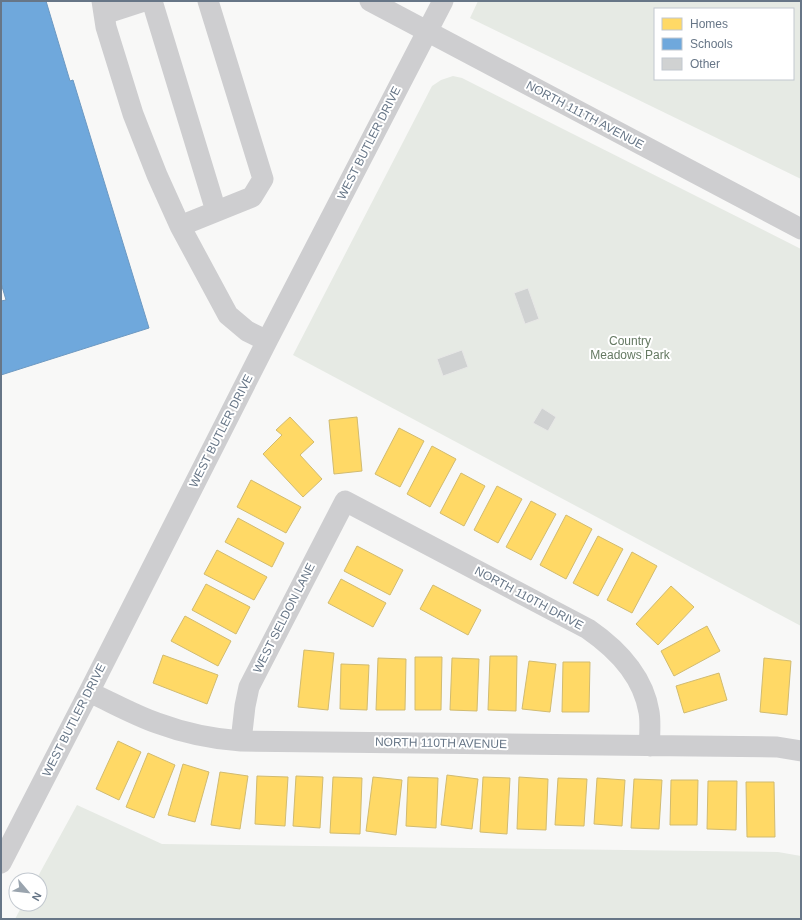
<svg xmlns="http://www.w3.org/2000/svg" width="802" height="920" viewBox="0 0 802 920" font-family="Arial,sans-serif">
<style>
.green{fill:#e6eae4;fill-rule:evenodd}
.homes{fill:#ffd966;stroke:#d1bb70}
.schools{fill:#6fa8dc;stroke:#6d99c2}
.building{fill:#d0d2d2;stroke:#e7e7e6}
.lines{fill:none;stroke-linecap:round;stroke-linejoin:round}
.minor{stroke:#ceced0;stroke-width:21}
.labels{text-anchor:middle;stroke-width:4;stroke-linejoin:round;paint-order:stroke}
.street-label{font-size:12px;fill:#677687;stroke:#fff}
.park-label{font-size:12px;fill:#657962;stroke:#fff}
</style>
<rect width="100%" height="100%" fill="#f8f8f7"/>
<path class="green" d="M478,1H801V179L470,18ZM655,9H793V79H655Z
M453,76L462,78L801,249V626L293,355L432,86L441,80Z
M77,805L162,844L778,852L801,856V919H15L23,904H40V880H36Z"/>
<path class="homes" d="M290,417L314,442L300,455L322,479L303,497L263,454L282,435L276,430Z
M357,417L362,471L334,474L329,420Z
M399,428L424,441L400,487L375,474Z
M432,446L456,459L430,507L407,494Z
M461,473L485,486L464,526L440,513Z
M251,480L301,507L286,533L237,507Z
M497,486L522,499L498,543L474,530Z
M531,501L556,514L531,560L506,547Z
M566,515L592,529L566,579L540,565Z
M238,518L284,543L272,567L225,542Z
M598,536L623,549L598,596L573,583Z
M357,546L403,570L390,595L344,571Z
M217,550L267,577L254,600L204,574Z
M632,552L657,566L632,613L607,600Z
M341,579L386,603L373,627L328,603Z
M206,584L250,607L236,634L192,610Z
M433,585L481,610L468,635L420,609Z
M671,586L694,607L658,645L636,624Z
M185,616L231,641L218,666L171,641Z
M707,626L720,651L674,676L661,651Z
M304,650L334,653L328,710L298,707Z
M163,655L218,675L207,704L153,683Z
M490,656H517L516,711L488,710Z
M415,657H442L441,710H415Z
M378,658L406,659L405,710H376Z
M452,658L479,659L477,711L450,710Z
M764,658L791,661L787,715L760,712Z
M529,661L556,664L550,712L522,709Z
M563,662H590L589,712H562Z
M341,664L369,665L367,710L340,709Z
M719,673L727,700L684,713L676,686Z
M118,741L141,752L119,800L96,789Z
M148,753L175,765L154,818L126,807Z
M183,764L209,772L195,822L168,815Z
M220,772L248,776L240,829L211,825Z
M447,775L478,779L472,829L441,825Z
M257,776L288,777L285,826L255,824Z
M296,776L323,777L320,828L293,826Z
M333,777L362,778L360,834L330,833Z
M373,777L402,780L396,835L366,831Z
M408,777L438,778L436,828L406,826Z
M483,777L510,778L507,834L480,832Z
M519,777L548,779L546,830L517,829Z
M558,778L587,779L584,826L555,825Z
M597,778L625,780L622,826L594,824Z
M634,779L662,780L659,829L631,828Z
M671,780H698L697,825H670Z
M708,781H737L736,830L707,829Z
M746,782H774L775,837H747Z"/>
<path class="schools" d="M1,1H46L70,81L73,80L149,328L1,375V301L6,300L1,283Z"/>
<path class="building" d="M528,288L539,319L525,324L514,293Z
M462,350L468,367L443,376L437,359Z
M542,408L556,417L548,431L533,423Z"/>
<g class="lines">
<path class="minor" d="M102,1L106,27L133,114L157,175L180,226L228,315L247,331L267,341
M152,1L216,211
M370,1L801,229
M104,14L144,1
M180,226L252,197L263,179L208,1
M89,692C111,702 134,715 157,723C184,733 212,739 241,741L777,747L801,751
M241,741L245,706L249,687L345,501L588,629C617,649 643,675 649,712C651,723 649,735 650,746
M1,863L89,692L267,341L443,1"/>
</g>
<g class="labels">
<g class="street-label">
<text transform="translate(585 115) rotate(28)" y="4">NORTH 111TH AVENUE</text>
<text transform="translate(369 143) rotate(-63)" y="4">WEST BUTLER DRIVE</text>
<text transform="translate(221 431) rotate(-63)" y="4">WEST BUTLER DRIVE</text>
<text transform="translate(529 598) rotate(28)" y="4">NORTH 110TH DRIVE</text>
<text transform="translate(284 618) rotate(-63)" y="4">WEST SELDON LANE</text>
<text transform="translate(74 720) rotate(-63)" y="4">WEST BUTLER DRIVE</text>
<text transform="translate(441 743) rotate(1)" y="4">NORTH 110TH AVENUE</text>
</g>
<g class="park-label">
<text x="630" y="345">Country<tspan x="630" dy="14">Meadows Park</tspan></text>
</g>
</g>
<rect width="802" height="920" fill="none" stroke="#677687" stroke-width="4"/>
<rect x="654" y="8" width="140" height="72" fill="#ffffff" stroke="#c2c8cf"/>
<rect x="662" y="18" width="20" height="12" fill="#ffd966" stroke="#c2c8cf"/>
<text x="690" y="28" font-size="12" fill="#677687">Homes</text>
<rect x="662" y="38" width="20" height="12" fill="#6fa8dc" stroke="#c2c8cf"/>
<text x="690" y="48" font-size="12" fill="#677687">Schools</text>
<rect x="662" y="58" width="20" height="12" fill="#d0d2d2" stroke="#c2c8cf"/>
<text x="690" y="68" font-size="12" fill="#677687">Other</text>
<g transform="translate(28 892) rotate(118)"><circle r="19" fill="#ffffff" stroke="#c2c8cf"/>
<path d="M0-3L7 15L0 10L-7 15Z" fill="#9aa4ae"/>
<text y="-6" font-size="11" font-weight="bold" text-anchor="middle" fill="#677687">N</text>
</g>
</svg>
